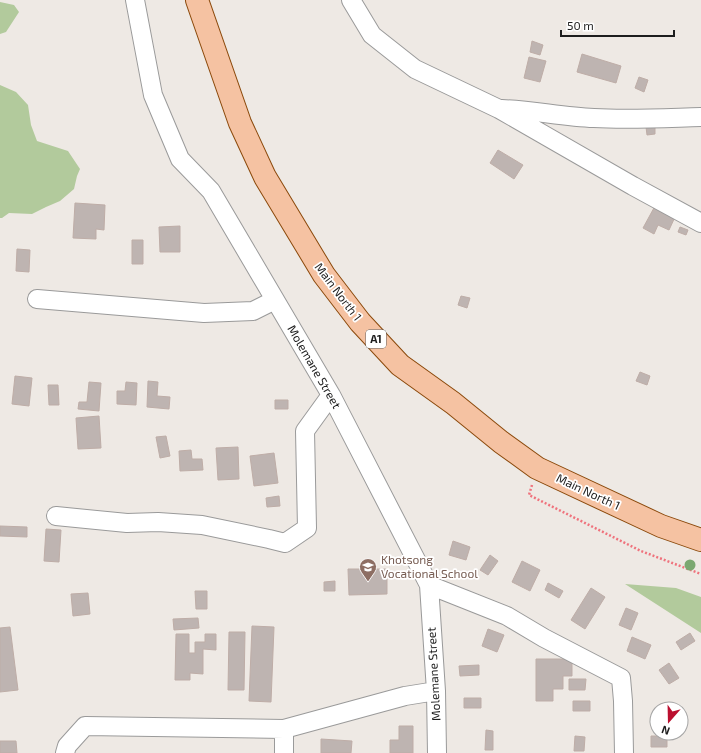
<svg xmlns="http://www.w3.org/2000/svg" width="701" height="753" viewBox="0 0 701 753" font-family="'Exo 2',sans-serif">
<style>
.forest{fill:#b2ca9c}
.building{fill:#beb4b1;stroke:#beada7}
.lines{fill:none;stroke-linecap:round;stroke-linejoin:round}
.minor-casing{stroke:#9a9a9a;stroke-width:20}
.major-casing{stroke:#8b490b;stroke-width:24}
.path{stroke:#ef737d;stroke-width:2.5;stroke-dasharray:2 2;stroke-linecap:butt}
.minor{stroke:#fff;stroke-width:18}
.major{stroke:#f5c2a2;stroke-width:22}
.tree{fill:#7ba871}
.labels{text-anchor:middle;stroke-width:3.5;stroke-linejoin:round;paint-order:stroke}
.shield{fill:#fff;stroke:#616161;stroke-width:1}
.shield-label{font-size:11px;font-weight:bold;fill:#1d1d1d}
.street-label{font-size:12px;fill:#1d1d1d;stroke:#fff}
.education-label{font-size:12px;fill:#785e54;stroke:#fff;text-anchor:start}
</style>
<rect width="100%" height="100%" fill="#eee9e4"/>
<path class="forest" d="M0,2L14,5L19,12L6,32L0,34Z
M0,85L16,92L28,105L31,125L37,141L68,151L80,169L77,176L74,189L60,201L46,207L32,214L9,213L2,218H0Z
M625,584L676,588L701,597V633Z"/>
<path class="building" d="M532,41L543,45L540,55L530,52Z
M582,54L621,66L616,83L577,72Z
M529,57L546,61L540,82L524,78Z
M639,77L648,80L644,92L635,88Z
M646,127H655V134L647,135Z
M498,150L523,165L514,179L490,163Z
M75,203L105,205L104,230L96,229V239L73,238Z
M655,206L675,217L669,230L658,225L654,234L643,228Z
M180,226V252H160L159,227Z
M680,227L688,230L686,235L678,232Z
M132,240H143V264H132Z
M17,249L30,250L29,272L16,271Z
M461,296L470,298L467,308L458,305Z
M640,372L650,376L647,385L636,381Z
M15,376L32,378L29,406L12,404Z
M148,381L158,382L157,396L170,397L169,409L147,407Z
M89,382L101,383L99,411L78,409L79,402H87Z
M126,382L137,383L136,405L117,404V391H125Z
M48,385H58L59,405H49Z
M275,400H288V409H275Z
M99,416L101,448L78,449L76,418Z
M166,436L170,456L160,458L156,437Z
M238,447L239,479L218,480L216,448Z
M191,450L192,459H202L203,470L180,471L179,451Z
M274,453L278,483L254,486L250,456Z
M279,496L280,506L267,507L266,498Z
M0,526L27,527V537L0,536Z
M46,529L61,530L59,562L44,561Z
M453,541L470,547L466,560L449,555Z
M490,555L498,561L488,575L480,570Z
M522,561L540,570L530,591L512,582Z
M348,569H387V594L349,595Z
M335,581V591H324V582Z
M548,583L563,591L559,598L545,590Z
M591,588L605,597L585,629L571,620Z
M195,591H207V609H196Z
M88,593L90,614L73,616L71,594Z
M626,608L638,613L631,630L619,625Z
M198,618L199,628L174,630L173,619Z
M252,626L274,627L271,702L249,701Z
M10,627L18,690L0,692V628Z
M488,629L504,635L497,652L482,646Z
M229,632H245L244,690H228Z
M690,633L695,641L681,650L676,642Z
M176,634H189V653H195V642H205V634H216V650L203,649V674L190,673V680H175Z
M632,637L651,645L645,659L627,651Z
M536,659H572V676H563V689H553V701H536Z
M669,663L679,678L669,684L659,670Z
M479,665V675L460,676L459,666Z
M569,679H586L585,690H569Z
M464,698H481V708H464Z
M573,701H590V711H573Z
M681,707V709H662Z
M399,726H413V753H390V740H399Z
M486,730L493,731V750H485Z
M575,736L585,737L584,751H574Z
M651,736H667V747H651Z
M321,739L352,741L351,753H321Z
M0,741H16L17,753H0Z"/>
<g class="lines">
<defs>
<path id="minor" d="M135,0L153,95L180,159L211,191L331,395L429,585L436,691L437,753
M351,0L372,35L415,69L499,109L633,186L701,223
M502,109C533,110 563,117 594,118C629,120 665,118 701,117
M37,299L204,313L253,311L275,300
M56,516L127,523L158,522L202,525L269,539L285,543L307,528L305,431L331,395
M429,585L507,616L544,638L621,678L623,701L624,753
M65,753L67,746L85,726L284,729L405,696L436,691
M284,753V729"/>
<path id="major" d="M197,0L240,123L265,177L324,275L360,322L400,365L453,403L501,442L537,468L661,526L701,540"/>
</defs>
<use href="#minor" class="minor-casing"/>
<use href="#major" class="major-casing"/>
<path class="path" d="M532,485L529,495L641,551L701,574"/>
<use href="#minor" class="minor"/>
<use href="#major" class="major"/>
</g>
<circle class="tree" cx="690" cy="565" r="5.5"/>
<defs>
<symbol id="university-pin" viewBox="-11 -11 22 30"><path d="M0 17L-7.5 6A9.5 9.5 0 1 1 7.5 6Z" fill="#8d6e63" stroke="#fff"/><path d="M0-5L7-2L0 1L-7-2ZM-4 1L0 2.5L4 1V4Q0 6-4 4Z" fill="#fff"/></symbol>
</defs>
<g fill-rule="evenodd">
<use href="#university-pin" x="358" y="557" width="20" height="27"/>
</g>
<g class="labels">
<rect class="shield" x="366" y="330" width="20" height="18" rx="3"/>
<g class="shield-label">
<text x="376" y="343">A1</text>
</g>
<g class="street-label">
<text transform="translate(338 292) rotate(53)" y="4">Main North 1</text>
<text transform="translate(314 367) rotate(60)" y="4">Molemane Street</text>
<text transform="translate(588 492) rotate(25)" y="4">Main North 1</text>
<text transform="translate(434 674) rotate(-93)" y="4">Molemane Street</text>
</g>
<g class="education-label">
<text x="381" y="564">Khotsong<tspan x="381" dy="14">Vocational School</tspan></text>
</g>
</g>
<g transform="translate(669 721) rotate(200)"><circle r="19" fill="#ffffff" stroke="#a5a5a5"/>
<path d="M0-3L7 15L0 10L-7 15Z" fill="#bb0f2f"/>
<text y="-6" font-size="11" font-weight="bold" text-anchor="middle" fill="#1d1d1d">N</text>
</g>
<path d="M561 30v6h113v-6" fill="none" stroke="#1d1d1d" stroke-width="2"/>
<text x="567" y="30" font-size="12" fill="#1d1d1d" stroke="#ffffff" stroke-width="3" paint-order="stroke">50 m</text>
</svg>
